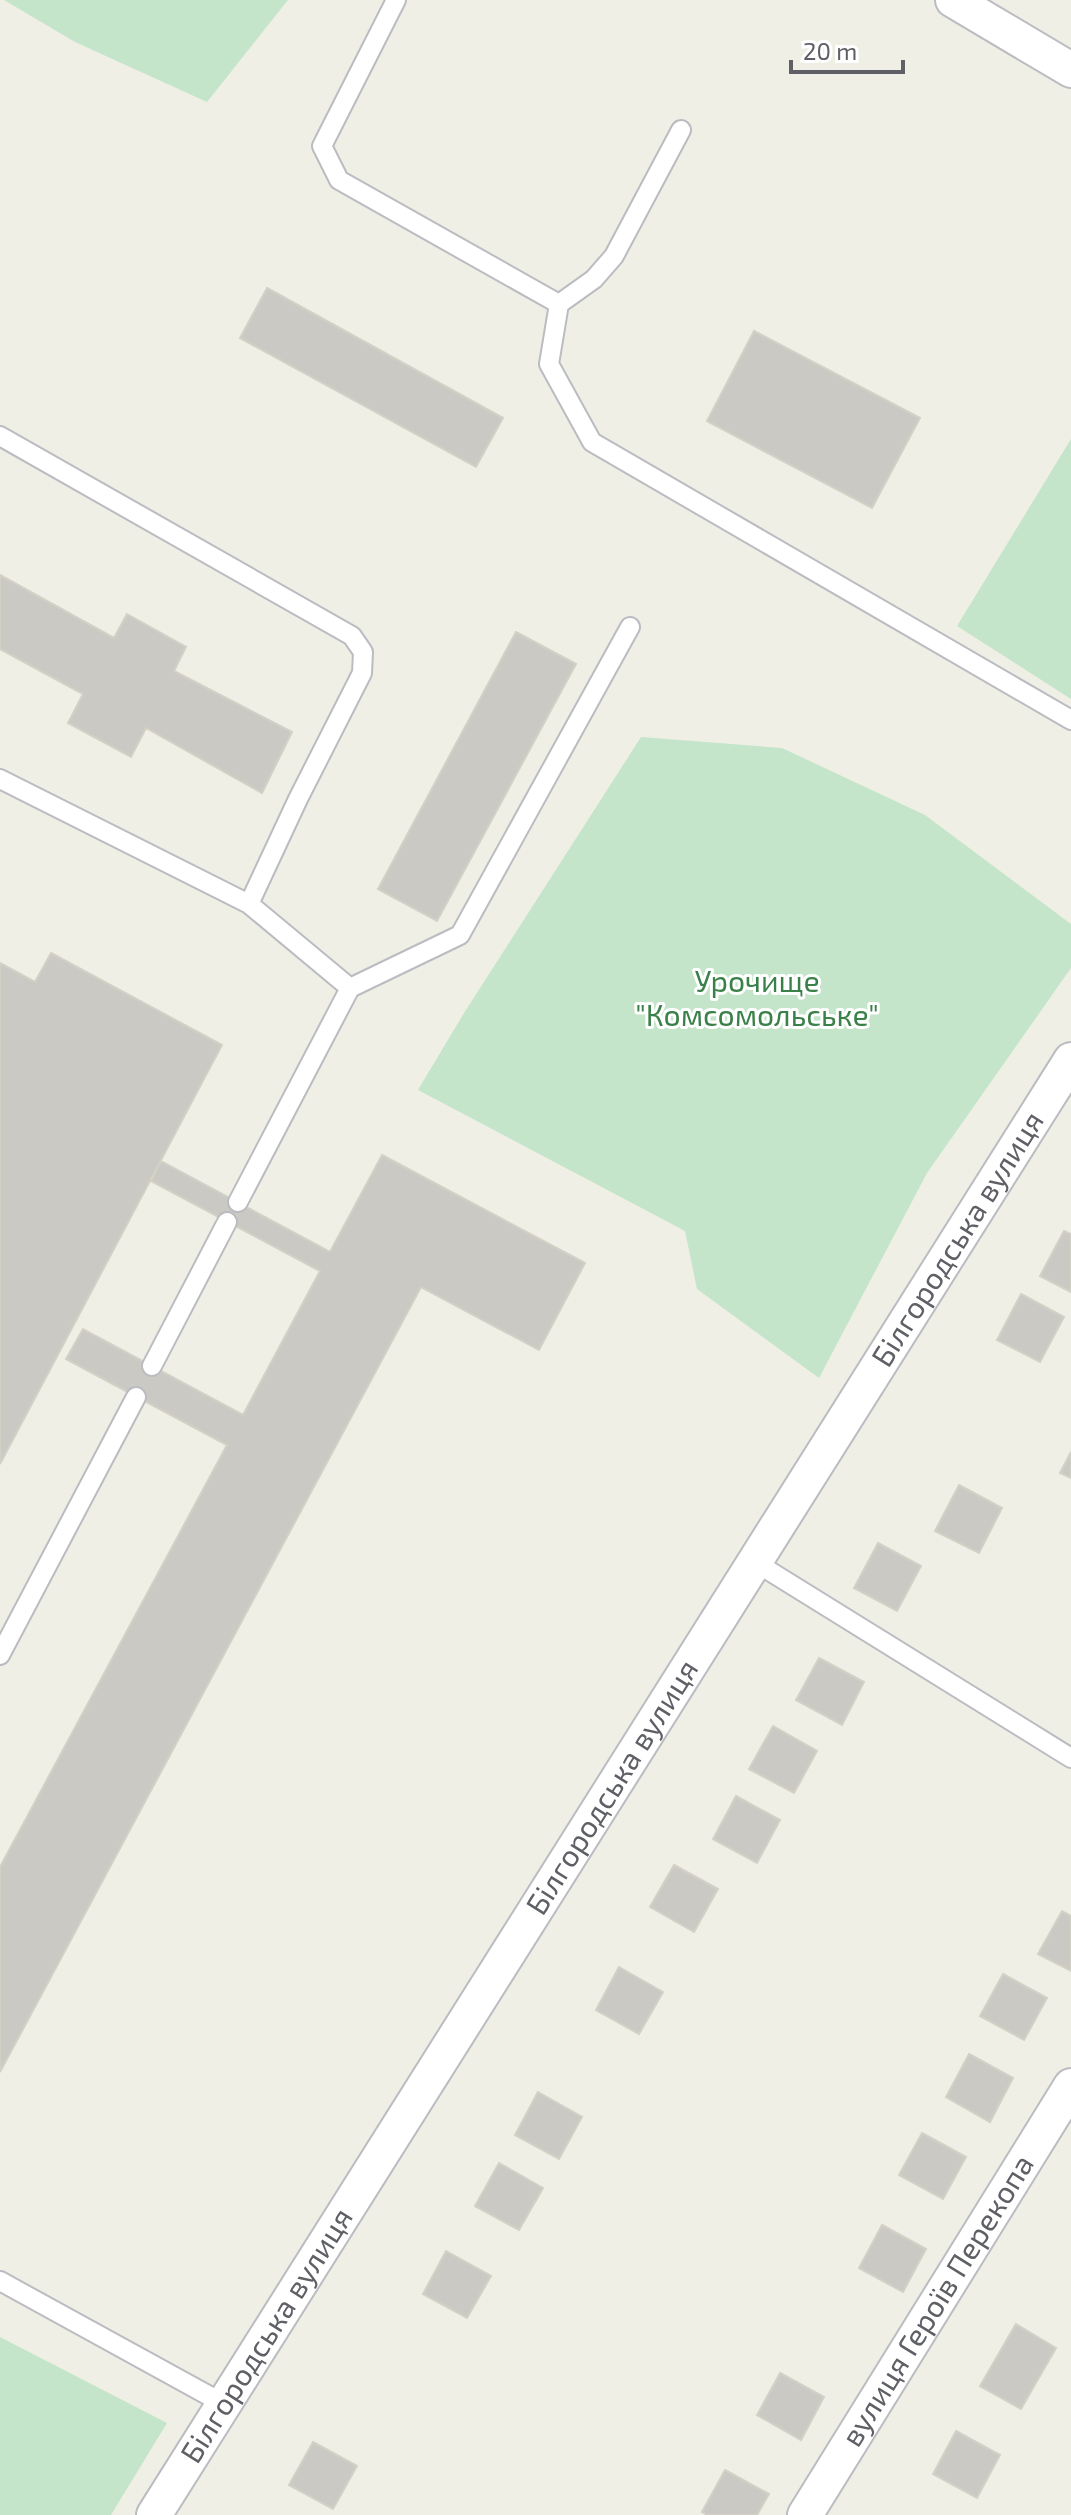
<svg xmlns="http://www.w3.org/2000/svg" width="1071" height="2515" viewBox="0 0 1071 2515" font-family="'Exo 2',sans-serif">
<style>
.green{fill:#c5e5ca}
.building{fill:#cbc9c4;stroke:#d3d1c5;stroke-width:2}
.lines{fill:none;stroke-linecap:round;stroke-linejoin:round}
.lane-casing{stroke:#bbbcc1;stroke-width:22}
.street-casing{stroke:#bbbcc1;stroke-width:38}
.lane{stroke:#fff;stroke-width:18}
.street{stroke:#fff;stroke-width:34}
.labels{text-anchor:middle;stroke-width:6;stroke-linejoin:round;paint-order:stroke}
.park-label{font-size:30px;fill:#3a8049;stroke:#fff}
.street-label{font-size:30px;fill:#5e6066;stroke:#fff}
</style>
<rect width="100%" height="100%" fill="#efefe6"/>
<path class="green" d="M4,0H288L207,102L75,42Z
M1071,439V699L957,626Z
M641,737L782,748L925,815L1071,924V968L927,1173L819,1378L697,1289L685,1231L418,1090L464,1013Z
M0,2337L167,2423L111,2515H0Z"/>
<path class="building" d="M267,288L503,418L476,467L240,338Z
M754,331L920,418L872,508L707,421Z
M0,575L114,638L127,614L186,647L174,671L292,732L262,793L146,728L131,757L68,723L83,694L0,649Z
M516,632L576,664L437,921L378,889Z
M51,953L222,1045L0,1464V963L35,982Z
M382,1155L585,1263L539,1350L421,1287L0,2072V1867L227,1445L66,1359L83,1329L243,1415L320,1271L151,1181L161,1161L330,1252Z
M1064,1231L1071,1234V1292L1040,1276Z
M1021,1294L1064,1317L1040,1362L997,1340Z
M1071,1452V1478L1060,1473Z
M959,1485L1002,1508L979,1553L935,1531Z
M878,1543L921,1566L897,1611L854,1588Z
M819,1658L864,1682L842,1725L796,1700Z
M773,1726L817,1751L794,1793L749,1769Z
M736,1796L780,1820L757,1863L713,1839Z
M674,1865L718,1889L694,1932L650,1907Z
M1062,1911L1071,1916V1971L1038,1954Z
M619,1967L663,1992L639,2034L596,2010Z
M1003,1974L1047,1998L1024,2040L980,2016Z
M969,2054L1013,2078L990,2122L946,2097Z
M538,2092L582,2117L559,2159L515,2135Z
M922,2133L966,2157L943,2199L899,2175Z
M499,2163L543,2188L519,2230L475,2206Z
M882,2225L926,2249L903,2292L859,2268Z
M446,2251L491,2276L467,2318L423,2294Z
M1016,2324L1056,2348L1021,2409L980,2386Z
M780,2373L824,2397L801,2440L757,2415Z
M956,2431L1000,2455L977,2498L933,2474Z
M313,2442L357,2466L333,2509L289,2485Z
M725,2470L769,2494L757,2515H707L702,2512Z"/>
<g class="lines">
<defs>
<path id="lane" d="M396,0L322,146L339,180L559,304L549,364L592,442L1071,720
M559,304L594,279L614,256L681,130
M0,436L352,636L363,652L362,673L298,799L249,904
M0,779L249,904L350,988L238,1202
M350,988L460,935L630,627
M152,1366L227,1222
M755,1562L1071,1758
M0,1655L136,1397
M0,2281L224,2404"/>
<g id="street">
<path d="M953,0L1071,70"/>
<path id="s1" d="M154,2515L1071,1060"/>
<path id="s2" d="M805,2515L1071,2086"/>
</g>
</defs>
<use href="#lane" class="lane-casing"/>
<use href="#street" class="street-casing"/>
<use href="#lane" class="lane"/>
<use href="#street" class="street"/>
</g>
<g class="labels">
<g class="park-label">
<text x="757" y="992">Урочище<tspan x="757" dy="34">"Комсомольське"</tspan></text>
</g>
<g class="street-label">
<text dy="10" stroke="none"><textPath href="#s1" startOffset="1508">Білгородська вулиця</textPath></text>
<text dy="10" stroke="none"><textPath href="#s1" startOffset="860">Білгородська вулиця</textPath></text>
<text dy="10" stroke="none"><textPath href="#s2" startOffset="252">вулиця Героїв Перекопа</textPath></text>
<text dy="10" stroke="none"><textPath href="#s1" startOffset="212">Білгородська вулиця</textPath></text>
</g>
</g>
<path d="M791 60v12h112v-12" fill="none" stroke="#5e6066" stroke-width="4"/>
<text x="803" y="60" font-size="24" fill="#5e6066" stroke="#ffffff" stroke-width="6" paint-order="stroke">20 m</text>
</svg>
